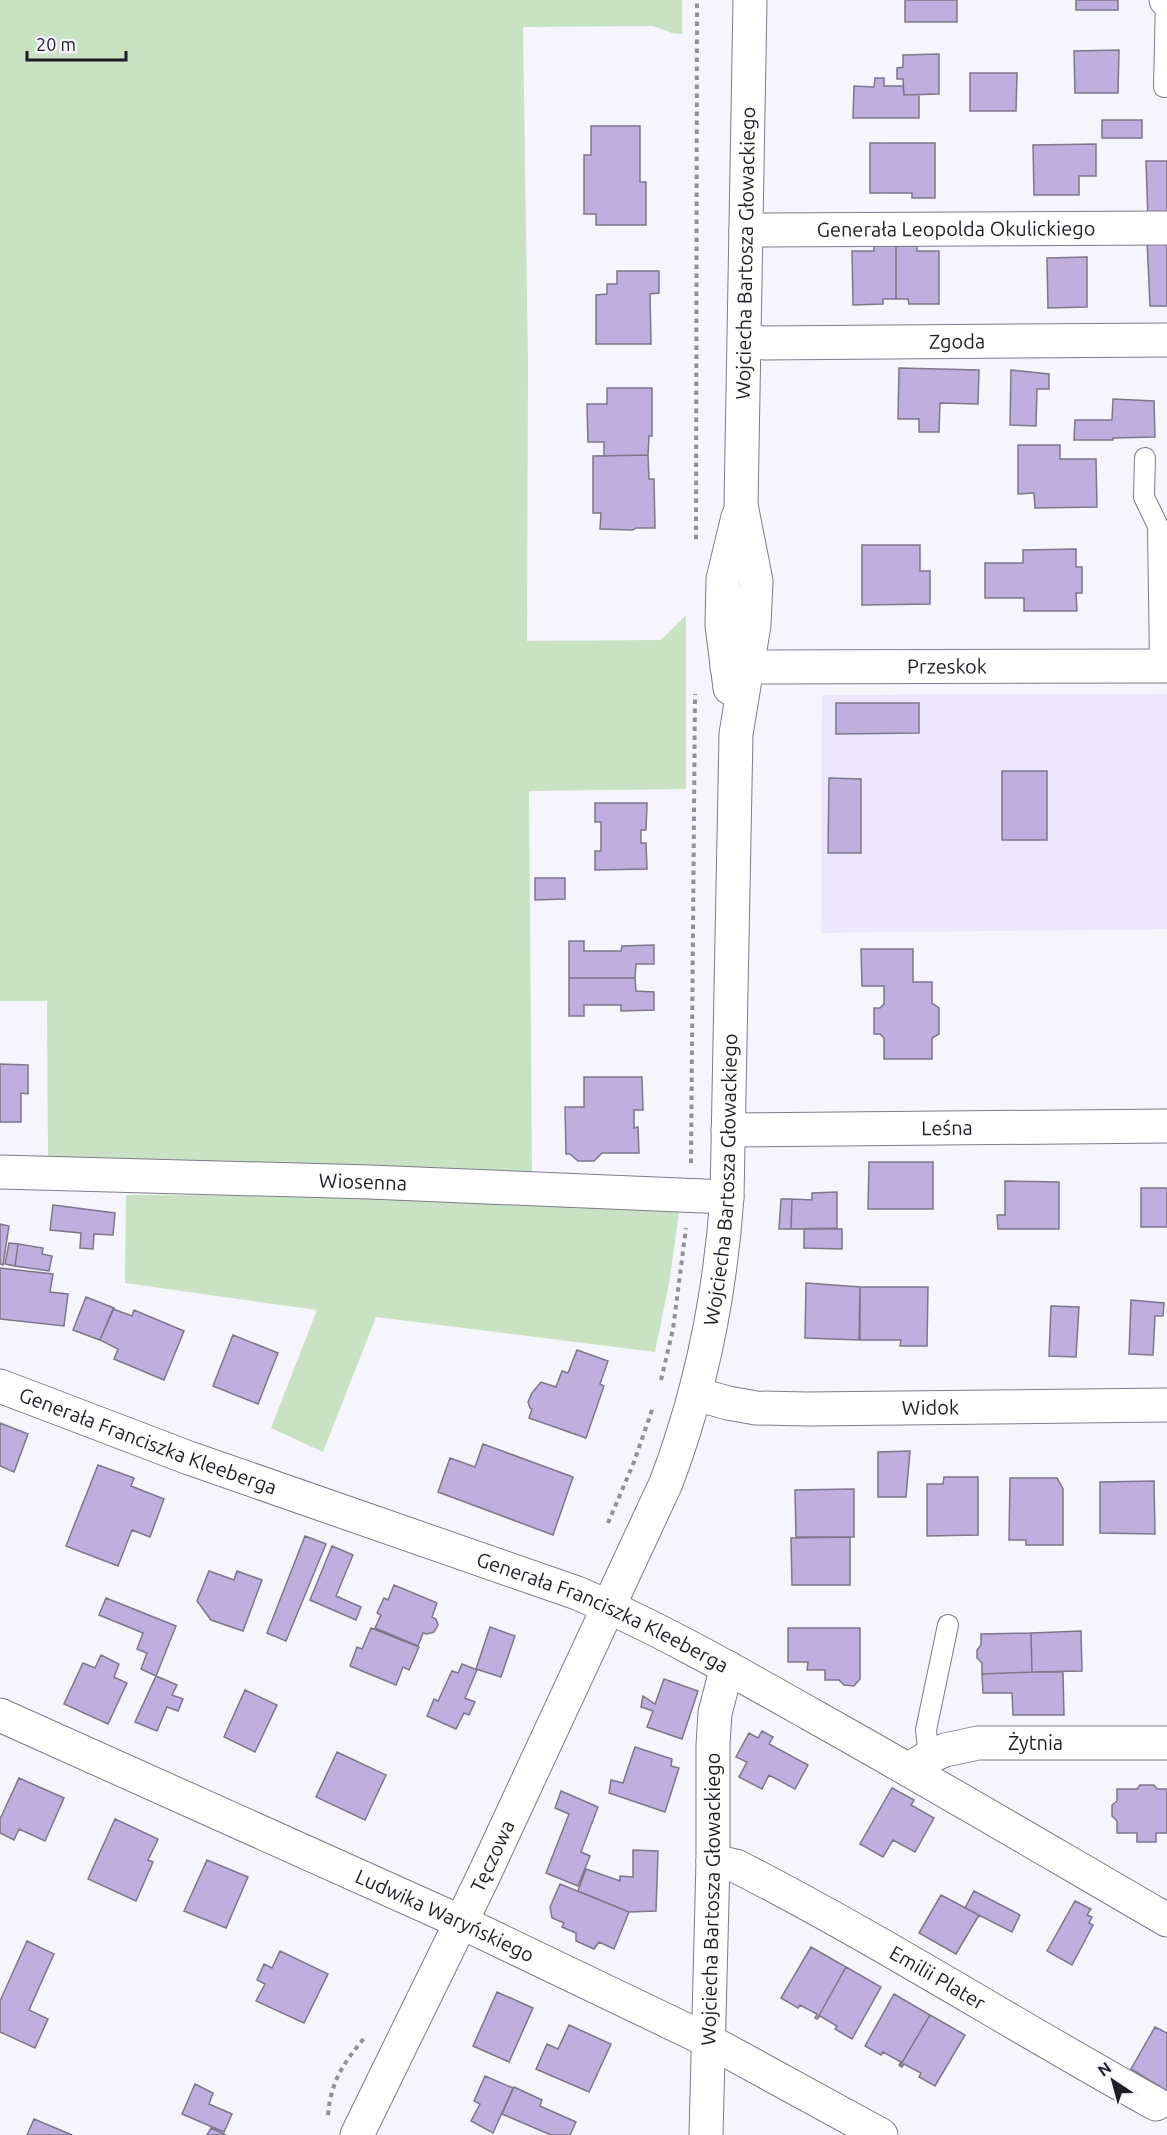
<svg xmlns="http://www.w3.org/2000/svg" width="1167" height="2135" viewBox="0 0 1167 2135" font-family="Ubuntu,sans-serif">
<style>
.built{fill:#ede7fe}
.green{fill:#c8e2c3}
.building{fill:#beafdf;stroke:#7d778a;stroke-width:1.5}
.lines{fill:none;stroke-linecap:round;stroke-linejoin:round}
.lane-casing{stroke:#7f7a8d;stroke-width:22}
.street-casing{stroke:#7f7a8d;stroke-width:35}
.path{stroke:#918f98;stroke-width:4;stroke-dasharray:4.5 4.5;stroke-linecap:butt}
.lane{stroke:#fff;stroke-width:20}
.street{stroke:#fff;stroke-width:33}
.labels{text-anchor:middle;stroke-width:5;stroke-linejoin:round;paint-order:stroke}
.street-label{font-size:20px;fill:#201d25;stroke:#f6f4fd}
</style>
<rect width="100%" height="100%" fill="#f6f4fd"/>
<path class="built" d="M1167,694V929L821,933L822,695Z"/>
<path class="green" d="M0,0H682V34L672,33L653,26L523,27L528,365L527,641L661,640L686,615V789L529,791L532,1180L207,1169L48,1156L47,1001H0Z
M126,1195L377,1196L679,1212L670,1278L655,1352L376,1317L323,1452L271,1428L317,1310L125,1283Z"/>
<path class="building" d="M905,0H957V22H905Z
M1076,0H1118V10H1076Z
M1119,50L1118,93H1075L1074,51Z
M939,54V94L904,95L903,79H897V68L903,67V55Z
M970,73H1017L1016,111H970Z
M875,78H884V86H903L904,95H919V118H853L854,86L874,87Z
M1102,120H1142V138H1102Z
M591,126H640V182H646V225H596V214H584V155H591Z
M870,143H935V198H912V193H870Z
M1096,144V176H1079V195H1034L1033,145Z
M1146,161H1167V220L1148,221Z
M1167,239V306H1150L1147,240Z
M874,246H896V299H883V304L853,305L852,251H874Z
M896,246H917V251H939V304H909L908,299H896Z
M1087,257V307L1048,308L1047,258Z
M617,271H659V293L650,294L651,344H596V295L607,294V284H617Z
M899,368L979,370L978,404L940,403L939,432H919V419H898Z
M1011,370L1049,374V389H1037L1036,426L1010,425Z
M607,388H652V436H649L648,455L604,456V442H588L587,404H607Z
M1113,399L1154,401L1155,437L1113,438V440H1074L1075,420H1112Z
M1018,445H1060V459H1096L1097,507L1035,508L1034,493L1018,494Z
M648,455L649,479H654L655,528H636L633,530L600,529L601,513H593V456Z
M862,545H920V571H930V604L862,605Z
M1076,549V567H1082V593H1076L1077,611H1024V598H985V563H1023V550Z
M836,703H919V733L836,734Z
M1002,771H1047V840H1002Z
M829,778L861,779V853H828Z
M595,803H647L646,830H641V843H646L647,869L595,870V851H601V822H595Z
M535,878H565V899L535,900Z
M569,941H584V951H621L622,946L654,945V964H636L635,978H569Z
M861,949H913V982H932V1003L939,1008V1034L932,1038V1059H884V1038L880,1034H874V1008H880L884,1004V986H862Z
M569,978H635L636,991L654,992V1010L621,1011V1005H584V1016H569Z
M0,1064L28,1065V1094L21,1093V1122H0Z
M584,1077H642L643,1110H634V1128L638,1127L639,1153H602L594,1161H578L570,1154H566L565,1107H584Z
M869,1162H933V1209H868Z
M1005,1181L1059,1182V1229H998L997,1215H1005Z
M1141,1188H1167V1227H1141Z
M837,1192V1228L791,1229L792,1199L812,1200V1193Z
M781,1199H792L791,1229H779Z
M53,1205L115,1213L113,1235L94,1234L93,1249L80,1248L81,1233L50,1230Z
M0,1224L9,1226L3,1265L0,1264Z
M804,1229H842V1249L804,1248Z
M9,1243L18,1244L15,1266L5,1264Z
M18,1244L43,1248L42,1254L52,1256L49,1271L15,1266Z
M0,1268L53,1274L50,1292L68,1294L64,1326L0,1319Z
M806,1283L860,1287L859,1340L805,1338Z
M860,1287H928L927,1346H900L901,1340H860Z
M86,1297L114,1308L100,1340L73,1330Z
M1131,1300L1164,1303L1163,1316H1155L1153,1355L1129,1354Z
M1051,1306L1079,1307L1076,1357L1049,1356Z
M113,1309L132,1316L134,1310L184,1331L164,1380L114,1359L118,1349L100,1340Z
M233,1335L278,1353L258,1404L213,1386Z
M577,1350L608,1361L600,1384L604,1386L586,1438L529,1418L532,1409L530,1408L528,1402L532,1393L541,1382L556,1387L562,1371L568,1373Z
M0,1423L28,1434L14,1472L0,1466Z
M483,1444L573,1477L553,1535L438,1492L450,1458L475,1467Z
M910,1451L906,1497H878V1452Z
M98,1465L134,1478L131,1486L164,1499L150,1537L132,1530L118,1566L66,1546Z
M944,1477H978V1535L927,1536V1484H943Z
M1010,1478H1057L1063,1489V1545H1026V1540H1009Z
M1154,1481L1155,1534L1100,1533V1482Z
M854,1489V1537H796L795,1490Z
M305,1536L326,1544L286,1641L267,1633Z
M850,1537V1585H792L791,1538Z
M332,1546L353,1555L336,1596L361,1607L356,1620L310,1600Z
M209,1571L234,1580L237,1571L262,1580L243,1631L211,1620L197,1601Z
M394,1585L437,1603L432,1617L436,1619L438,1625L434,1632L427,1634L423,1633L418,1646L375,1628L381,1615L377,1613L384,1598L388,1600Z
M106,1598L176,1626L156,1676L141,1669L147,1653L137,1649L143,1633L99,1615Z
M490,1627L515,1636L501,1677L476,1669Z
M371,1628L419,1647L409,1670L403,1667L396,1685L350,1666L357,1647L362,1649Z
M788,1628H860V1679L854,1686L844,1685L839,1680H825V1670H807L808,1662H788Z
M1081,1631L1082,1671L1032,1672L1031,1633Z
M1031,1633L1032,1672L982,1674V1663L977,1658V1650L981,1645V1634Z
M101,1655L119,1664L114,1677L127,1683L108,1724L64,1704L83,1663L95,1668Z
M462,1664L477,1670L465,1698L475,1702L469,1715L464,1713L456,1729L427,1716L434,1699L438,1701L452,1671L458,1673Z
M1032,1672H1063L1064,1715H1013L1012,1693H983L982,1674Z
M156,1676L177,1685L172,1695L183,1699L178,1711L167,1707L157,1731L135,1722Z
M664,1679L698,1691L682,1739L647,1727L653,1711L641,1707L643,1696L655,1704Z
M245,1690L277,1705L255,1752L224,1737Z
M762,1731L773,1737L769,1744L808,1765L795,1789L769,1775L762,1789L739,1777L747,1762L736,1757L749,1733L758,1738Z
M635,1747L672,1759L671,1766L679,1768L665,1812L609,1793L611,1780L623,1783Z
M337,1752L386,1775L365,1820L316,1797Z
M19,1778L64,1798L45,1841L19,1829L14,1840L0,1833V1819Z
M1140,1785H1154L1157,1789H1167V1833H1156V1842H1137V1833H1117V1821L1112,1816V1805L1117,1801V1789H1137Z
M892,1788L914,1800L911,1805L934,1818L915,1852L893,1840L883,1857L860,1844Z
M561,1791L598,1807L581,1852L590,1856L578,1886L546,1873L569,1814L555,1808Z
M115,1819L158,1839L148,1860L153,1862L136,1901L88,1879Z
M633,1850L658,1851L656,1911L629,1912L578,1891L586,1869L620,1881V1876L633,1877Z
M207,1860L248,1877L226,1928L184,1911Z
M560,1884L629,1912L614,1949L599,1942L594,1949L576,1941V1933L562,1927L564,1923L552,1918L550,1907Z
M974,1891L1020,1915L1012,1932L965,1908Z
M941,1895L979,1915L956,1954L919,1933Z
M1075,1901L1091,1909L1087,1915L1092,1917L1089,1923L1093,1925L1072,1965L1047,1951Z
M27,1941L54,1954L29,2010L48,2019L35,2048L0,2032V2001Z
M811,1947L846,1967L817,2019L815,2018L817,2014L800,2005L798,2008L781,1998Z
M280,1951L328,1974L304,2023L256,2001L265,1984L257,1980L264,1964L272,1968Z
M846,1967L881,1987L852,2039L835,2029L837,2026L820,2016L817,2019Z
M497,1992L533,2008L509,2062L473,2046Z
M894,1994L930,2015L900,2066L899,2065L901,2062L883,2052L881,2055L865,2046Z
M930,2015L965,2035L935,2086L919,2077L921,2073L904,2064L902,2067L900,2066Z
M569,2025L611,2044L589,2092L536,2069L547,2044L558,2049Z
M1155,2027L1167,2033V2091L1131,2069Z
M485,2076L513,2088L493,2133L471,2121L480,2104L474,2101Z
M195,2084L213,2093L209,2104L232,2114L224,2132L182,2114Z
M514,2087L542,2100L540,2106L576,2122L570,2135H551L502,2114Z
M34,2119L72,2135H27Z
M211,2128L226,2135H207Z"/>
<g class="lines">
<defs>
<path id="lane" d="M1164,87L1166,1
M1145,458L1144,497L1158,526L1160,666
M929,1757L926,1730L948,1625"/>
<g id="street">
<path d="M1166,0L1167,1"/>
<path id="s1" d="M746,230L1167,228"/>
<path id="s2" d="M745,343L1167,340"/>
<path id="s3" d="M727,667L1167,666"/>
<path d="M730,688L722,625L723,579L738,517"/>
<path id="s4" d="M728,1130L1167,1126"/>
<path id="s5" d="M0,1172L370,1182L727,1197"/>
<path id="s6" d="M0,1386L189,1458L577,1593C657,1627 734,1671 810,1714C930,1781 1048,1851 1167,1920"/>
<path id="s7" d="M696,1394L728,1403L756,1408L808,1409L1167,1405"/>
<path id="s8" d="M0,1715L461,1922L709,2041L881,2135"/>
<path id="s9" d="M909,1769L929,1757L945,1750L978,1743H1167"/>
<path id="s10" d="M713,1861L736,1866C879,1939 1015,2026 1156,2104"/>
<path id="s11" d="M357,2135L483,1877L666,1483C701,1391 720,1296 727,1197L736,734L754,625L756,581L741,505L750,0"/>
<path id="s12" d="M706,2135L713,1861V1745L715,1713L727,1667"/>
</g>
</defs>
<use href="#lane" class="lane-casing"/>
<use href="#street" class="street-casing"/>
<path class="path" d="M696,539L697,0
M691,1163L695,694
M661,1380L673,1329L686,1228
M608,1523L634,1462L653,1407
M328,2115C331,2080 344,2063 365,2037"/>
<use href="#lane" class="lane"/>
<use href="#street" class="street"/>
</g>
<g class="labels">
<g class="street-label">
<text dy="7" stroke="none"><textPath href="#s1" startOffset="210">Generała Leopolda Okulickiego</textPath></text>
<text dy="7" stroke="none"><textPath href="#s11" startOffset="1962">Wojciecha Bartosza Głowackiego</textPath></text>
<text dy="7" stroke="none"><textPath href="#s2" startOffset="212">Zgoda</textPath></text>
<text dy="7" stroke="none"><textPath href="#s3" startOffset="220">Przeskok</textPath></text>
<text dy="7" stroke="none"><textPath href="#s4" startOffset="219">Leśna</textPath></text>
<text dy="7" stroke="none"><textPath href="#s11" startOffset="1032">Wojciecha Bartosza Głowackiego</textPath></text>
<text dy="7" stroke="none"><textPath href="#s5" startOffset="363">Wiosenna</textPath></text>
<text dy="7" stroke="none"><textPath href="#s7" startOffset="236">Widok</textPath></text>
<text dy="7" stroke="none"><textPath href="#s6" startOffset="158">Generała Franciszka Kleeberga</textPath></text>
<text dy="7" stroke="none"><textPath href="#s6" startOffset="644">Generała Franciszka Kleeberga</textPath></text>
<text dy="7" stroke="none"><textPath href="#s9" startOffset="132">Żytnia</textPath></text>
<text dy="7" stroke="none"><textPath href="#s11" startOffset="310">Tęczowa</textPath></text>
<text dy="7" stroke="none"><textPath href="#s12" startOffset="236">Wojciecha Bartosza Głowackiego</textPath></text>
<text dy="7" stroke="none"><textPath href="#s8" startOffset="488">Ludwika Waryńskiego</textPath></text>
<text dy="7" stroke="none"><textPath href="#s10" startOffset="254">Emilii Plater</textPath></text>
</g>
</g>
<g transform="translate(1113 2081) rotate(324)" stroke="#f6f4fd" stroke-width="4.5" paint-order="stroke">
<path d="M0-4.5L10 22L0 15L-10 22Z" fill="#201d25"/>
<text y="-9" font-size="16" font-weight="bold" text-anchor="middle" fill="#201d25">N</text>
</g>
<path d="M27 51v9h99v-9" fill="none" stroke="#201d25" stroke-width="3"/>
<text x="36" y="51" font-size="18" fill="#201d25" stroke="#f6f4fd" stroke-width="4.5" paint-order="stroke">20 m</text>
</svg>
